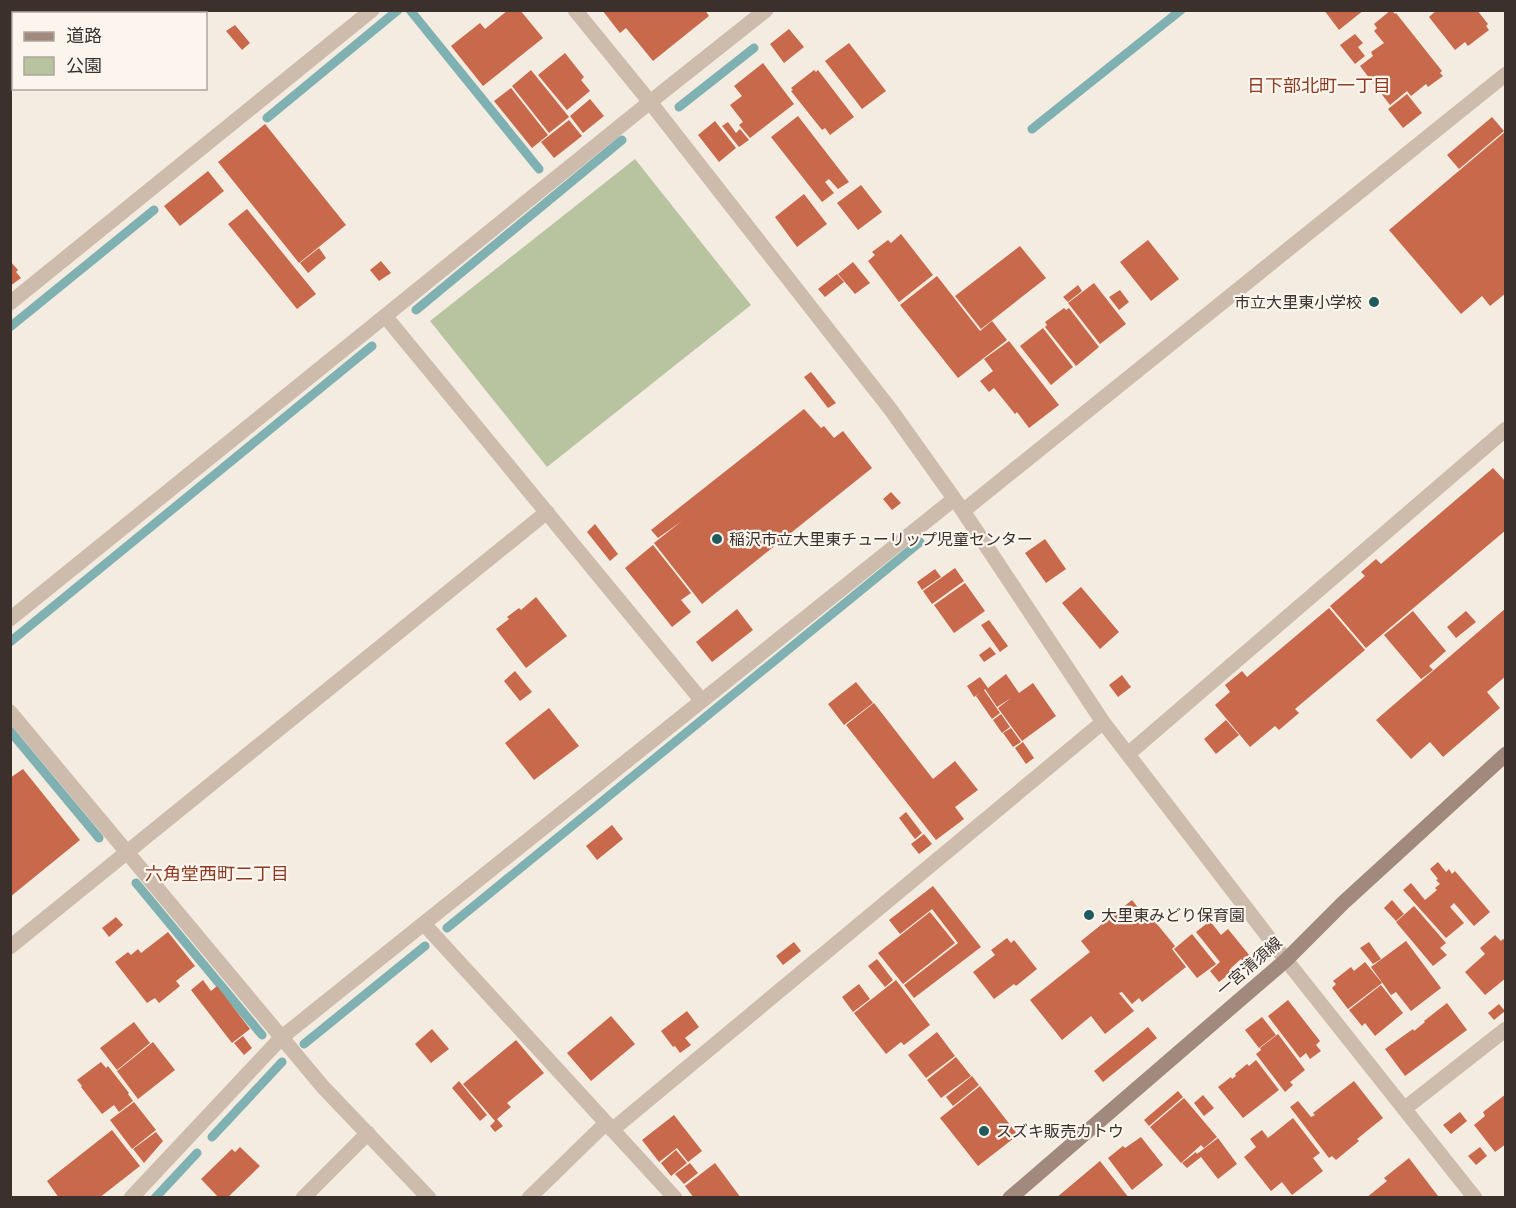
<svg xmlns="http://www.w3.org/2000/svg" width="1516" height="1208" viewBox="0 0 1516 1208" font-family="Quicksand,'Noto Sans JP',sans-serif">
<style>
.green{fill:#b8c4a0}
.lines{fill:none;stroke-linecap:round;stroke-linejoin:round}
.stream{stroke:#7fb0b2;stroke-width:9}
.building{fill:#c8694b}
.lane{stroke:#cdbbac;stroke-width:15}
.street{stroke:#cdbbac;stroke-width:15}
.secondary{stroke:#a18a7d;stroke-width:15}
.poi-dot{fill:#1f5a5e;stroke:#fbf5ee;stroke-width:2}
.labels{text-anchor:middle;stroke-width:4.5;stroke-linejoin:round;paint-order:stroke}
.poi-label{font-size:16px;fill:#3b302b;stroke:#fbf5ee;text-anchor:start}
.street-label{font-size:16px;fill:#3b302b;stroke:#fbf5ee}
.neighbourhood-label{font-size:18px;fill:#8c3b22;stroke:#fbf5ee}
</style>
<rect width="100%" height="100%" fill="#f4ebe1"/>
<path class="green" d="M635,159L751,305L547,467L430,321Z"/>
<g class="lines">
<path class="stream" d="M410,10L539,169
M679,107L754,48
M267,118L398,10
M1032,129L1181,10
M416,310L622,140
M10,327L154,210
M10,642L372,346
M10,731L99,838
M136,883L262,1035
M447,928L920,542
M304,1044L425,946
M212,1137L282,1062
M155,1198L197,1153"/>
</g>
<path class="building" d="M508,10H520L543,38L483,86L451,46L480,23L485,29Z
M602,10H705L709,16L653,61L626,28L620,33Z
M1324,10H1364L1339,30Z
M1391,10L1395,14L1396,13L1442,71L1440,73L1443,76L1428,87L1426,84L1411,96L1407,91L1390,105L1360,66L1373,56L1371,52L1384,43L1374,31L1377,28L1374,24Z
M1437,10H1477L1488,24L1486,26L1489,30L1468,46L1465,42L1455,50L1429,17Z
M235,25L250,43L242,50L226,31Z
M789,29L804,47L784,63L770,44Z
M1355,34L1363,43L1358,47L1365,56L1355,64L1340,45Z
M849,43L886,91L862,109L825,61Z
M565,53L584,77L581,80L590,91L567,110L538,75Z
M763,63L794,104L750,138L739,125L743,122L730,105L742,96L734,86Z
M531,70L569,117L549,133L512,86Z
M814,70L816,72L818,70L854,117L830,135L825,128L822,130L791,91L793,90L791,88Z
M511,88L548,135L532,148L494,101Z
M1407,94L1422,113L1403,128L1388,109Z
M590,99L604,116L583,133L570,116Z
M798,116L849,182L838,189L829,179L825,182L834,193L822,202L771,137Z
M1492,117L1504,131L1459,169L1447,155Z
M569,120L582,136L554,158L541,142Z
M715,121L736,148L719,162L698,135Z
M728,122L736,133L740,129L749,140L739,147L722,126Z
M265,124L346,225L299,263L218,162Z
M1506,131V293L1490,306L1482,296L1461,314L1389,230Z
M208,171L224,191L180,226L164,206Z
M861,185L882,212L858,230L837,203Z
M804,194L827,224L797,247L775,217Z
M247,209L316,294L297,309L228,224Z
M901,234L933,275L899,302L868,261L875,255L872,252L888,240L891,243Z
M1148,240L1179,279L1151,301L1120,262Z
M1020,246L1046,278L981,329L955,296Z
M319,248L326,258L308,273L300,263Z
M10,261L18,270L16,272L21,278L10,286Z
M381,261L391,273L379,281L370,270Z
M853,262L870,283L855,294L838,274Z
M837,274L844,282L825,297L818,289Z
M937,276L980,331L992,321L1007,340L958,378L900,305Z
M1094,283L1126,324L1100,344L1068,303Z
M1078,285L1082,291L1068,302L1063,297Z
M1120,290L1129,302L1119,310L1109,297Z
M1064,308L1066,310L1069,308L1099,347L1076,366L1045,327L1047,325L1045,322Z
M1043,328L1073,367L1051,385L1020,346Z
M1009,341L1059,405L1029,428L1017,412L1015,414L994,388L989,392L980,381L993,371L984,359Z
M811,372L836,403L828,408L804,377Z
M804,409L821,428L824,426L834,438L843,431L872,468L702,604L654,543L682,521L658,538L651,530Z
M1493,468L1506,482V530L1366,648L1330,606L1365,576L1361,572L1376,559L1381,564Z
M891,492L901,503L892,510L883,499Z
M595,524L618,554L610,561L587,532Z
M1045,539L1066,569L1046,583L1025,553Z
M653,545L691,593L681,600L691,612L672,627L625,568Z
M955,568L964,581L932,604L923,591Z
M935,569L941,577L922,590L917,582Z
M965,583L985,611L954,633L934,605Z
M1081,587L1119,632L1100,649L1062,603Z
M536,597L567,636L526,668L496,629L509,619L507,617L519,608L521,610Z
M1329,608L1365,650L1295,709L1299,713L1279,730L1275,726L1250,747L1215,705L1230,692L1225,685L1242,671L1247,677Z
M1506,608V676L1487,692L1500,708L1443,757L1430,742L1411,759L1376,720Z
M737,609L753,630L712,662L696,642Z
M1413,611L1446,651L1429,666L1433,670L1421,679L1384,635Z
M1466,611L1476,622L1456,638L1447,627Z
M989,620L1008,646L1000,652L981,625Z
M990,647L996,654L984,662L979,655Z
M515,671L532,692L520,701L504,681Z
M1006,674L1019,693L1033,683L1056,716L1022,741L998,708L1011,698L997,707L985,689L984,690L1000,713L992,719L976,696L981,692L974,697L967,686L980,677L988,688Z
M1122,675L1131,687L1118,697L1109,685Z
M856,682L873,703L844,725L828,704Z
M874,703L933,779L955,761L978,790L955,807L964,819L936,840L846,725Z
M549,708L579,746L534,780L505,743Z
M1001,714L1010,727L1002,733L993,720Z
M1226,720L1239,735L1216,754L1204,739Z
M1011,728L1021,742L1013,747L1003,733Z
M1023,742L1034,758L1026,764L1015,748Z
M23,769L80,840L10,897V778Z
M906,812L922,833L915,839L899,818Z
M612,825L623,839L597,860L586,846Z
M924,834L932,844L919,854L911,844Z
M1438,862L1446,872L1449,869L1452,874L1455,871L1490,912L1474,926L1454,903L1450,907L1464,923L1446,938L1403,890L1411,883L1425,900L1437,890L1435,888L1440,884L1436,880L1438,879L1430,869Z
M933,886L981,947L914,998L904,985L958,943L932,909L900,934L889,920Z
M1132,900L1140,910L1143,907L1175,946L1172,949L1186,967L1142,1002L1139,998L1132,1004L1122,992L1119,993L1134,1011L1105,1034L1091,1016L1062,1040L1030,1000L1090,952L1081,941Z
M1392,900L1404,914L1396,921L1384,908Z
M1414,906L1446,943L1440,948L1447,955L1433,966L1396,922Z
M930,912L955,943L903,984L878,953Z
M116,917L123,925L109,937L102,928Z
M1210,921L1221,935L1228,929L1250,956L1243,962L1241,959L1231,968L1233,971L1219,982L1210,971L1220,962L1196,932Z
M168,932L195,966L176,981L180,986L159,1003L155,998L147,1003L115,962L128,952L131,955L138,949L141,953Z
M1192,934L1216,964L1197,978L1174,949Z
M1495,935L1501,941L1503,939L1506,941V978L1485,995L1465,972L1485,954L1480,948Z
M1007,938L1011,943L1014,940L1037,969L1016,986L1014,984L994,999L973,972L995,955L991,950Z
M1406,941L1441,988L1411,1011L1396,992L1391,995L1371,967Z
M794,942L801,951L783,965L776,956Z
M1369,942L1381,959L1373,964L1360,948Z
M877,959L893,980L885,987L868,966Z
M1365,962L1382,983L1348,1009L1332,988L1336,984L1333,981L1351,967L1354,971Z
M203,980L211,991L217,986L250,1029L232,1043L191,990Z
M896,980L930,1025L904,1045L901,1042L886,1054L854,1013Z
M859,984L870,999L853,1012L842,997Z
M1381,985L1403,1013L1375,1036L1365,1023L1362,1026L1349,1010Z
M1288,1000L1320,1041L1316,1045L1321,1051L1310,1059L1306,1053L1300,1058L1268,1016Z
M1447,1003L1467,1030L1405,1076L1385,1049L1413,1029L1414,1031L1425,1022L1424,1021Z
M1499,1004L1505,1011L1494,1020L1488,1013Z
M687,1011L699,1027L685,1038L691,1045L680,1053L675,1046L673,1047L661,1031Z
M611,1016L635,1044L591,1081L567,1053Z
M1262,1017L1276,1035L1259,1048L1245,1030Z
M134,1022L150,1043L117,1070L100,1048Z
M1148,1027L1157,1038L1103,1082L1094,1071Z
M432,1029L449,1049L431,1063L415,1044Z
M937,1032L955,1056L926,1078L908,1055Z
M1278,1034L1305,1070L1290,1082L1293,1085L1285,1092L1256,1054L1261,1050L1260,1048Z
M243,1036L252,1048L244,1055L234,1043Z
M516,1040L544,1073L507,1103L511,1107L497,1119L503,1126L495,1132L490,1126L495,1121L463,1084Z
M153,1042L175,1070L138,1099L117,1071Z
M956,1057L971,1076L941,1098L927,1080Z
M1256,1060L1279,1090L1243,1118L1218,1087L1231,1077L1232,1079L1236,1076L1235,1074L1247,1064L1249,1066Z
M101,1062L106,1068L108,1066L129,1093L128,1094L133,1101L119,1112L114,1105L102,1114L81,1087L82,1086L77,1080Z
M972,1076L979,1085L953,1106L946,1097Z
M459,1081L487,1115L480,1121L452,1088Z
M1354,1081L1383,1118L1357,1139L1359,1141L1336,1160L1332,1156L1329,1158L1290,1107L1298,1101L1311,1117L1315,1115L1313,1113Z
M980,1086L1018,1135L978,1166L940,1118Z
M1178,1091L1183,1097L1149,1126L1144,1120Z
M1506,1094V1144L1495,1152L1474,1125L1485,1116L1483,1112Z
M1203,1095L1214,1108L1204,1116L1194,1103Z
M1184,1098L1217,1137L1204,1148L1201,1145L1181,1163L1150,1127Z
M134,1102L156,1130L132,1149L110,1120Z
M1460,1112L1467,1121L1451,1134L1443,1125Z
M674,1115L702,1151L688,1162L677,1148L659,1162L642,1140Z
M1293,1118L1320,1153L1313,1158L1323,1171L1292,1195L1282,1182L1271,1191L1244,1157L1256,1147L1250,1139L1262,1130L1268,1138Z
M112,1130L140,1166L99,1198H59L47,1181Z
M156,1132L163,1141L144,1163L133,1149Z
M1141,1137L1163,1165L1132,1190L1108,1158L1123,1146L1125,1148Z
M1218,1138L1237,1164L1218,1179L1201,1157L1187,1168L1182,1163L1196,1152L1197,1154Z
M240,1147L260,1166L227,1198H219L201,1179L232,1149L235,1152Z
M1480,1147L1487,1156L1476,1165L1468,1156Z
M676,1150L687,1163L671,1176L661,1163Z
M1409,1158L1438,1196L1437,1198H1366L1387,1181L1384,1178Z
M1100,1161L1129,1198H1056Z
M690,1163L698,1173L684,1184L675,1174Z
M715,1163L741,1198H694L685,1186Z"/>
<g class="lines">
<path class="lane" d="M1128,754L1506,429"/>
<path class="street" d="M575,10L650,102L891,410L963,511L1103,722L1286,960L1475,1198
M10,303L372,10
M385,316L702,701
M963,511L1506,74
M10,619L650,102L766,10
M10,712L323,1087L429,1198
M424,924L675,1198
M10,947L547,512
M1404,1109L1506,1029
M612,1130L1103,722
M131,1198L282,1037L954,499
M303,1198L368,1133
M529,1198L606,1123"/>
<path class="secondary" d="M1010,1198L1286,960L1343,903L1506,754"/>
</g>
<g class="poi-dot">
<circle cx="1374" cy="302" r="6"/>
<circle cx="717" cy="539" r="6"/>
<circle cx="1089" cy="915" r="6"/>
<circle cx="984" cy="1131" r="6"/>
</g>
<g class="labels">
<g class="poi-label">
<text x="1362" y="308" text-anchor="end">市立大里東小学校</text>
<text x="729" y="545">稲沢市立大里東チューリップ児童センター</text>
<text x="1101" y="921">大里東みどり保育園</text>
<text x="996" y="1137">スズキ販売カトウ</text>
</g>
<g class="street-label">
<text transform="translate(1249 966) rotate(-41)" y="6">一宮清須線</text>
</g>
<g class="neighbourhood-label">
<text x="1319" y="92">日下部北町一丁目</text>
<text x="217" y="880">六角堂西町二丁目</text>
</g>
</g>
<rect width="1516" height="1208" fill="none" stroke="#3b302b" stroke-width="24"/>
<rect x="12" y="12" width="195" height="78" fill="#fbf5ee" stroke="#aea6a0" stroke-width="1.5"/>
<rect x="24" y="32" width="30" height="9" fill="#a18a7d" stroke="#aea6a0" stroke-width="1.5"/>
<text x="66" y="42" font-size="18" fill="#3b302b">道路</text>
<rect x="24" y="57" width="30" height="18" fill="#b8c4a0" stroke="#aea6a0" stroke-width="1.5"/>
<text x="66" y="72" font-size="18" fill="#3b302b">公園</text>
</svg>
